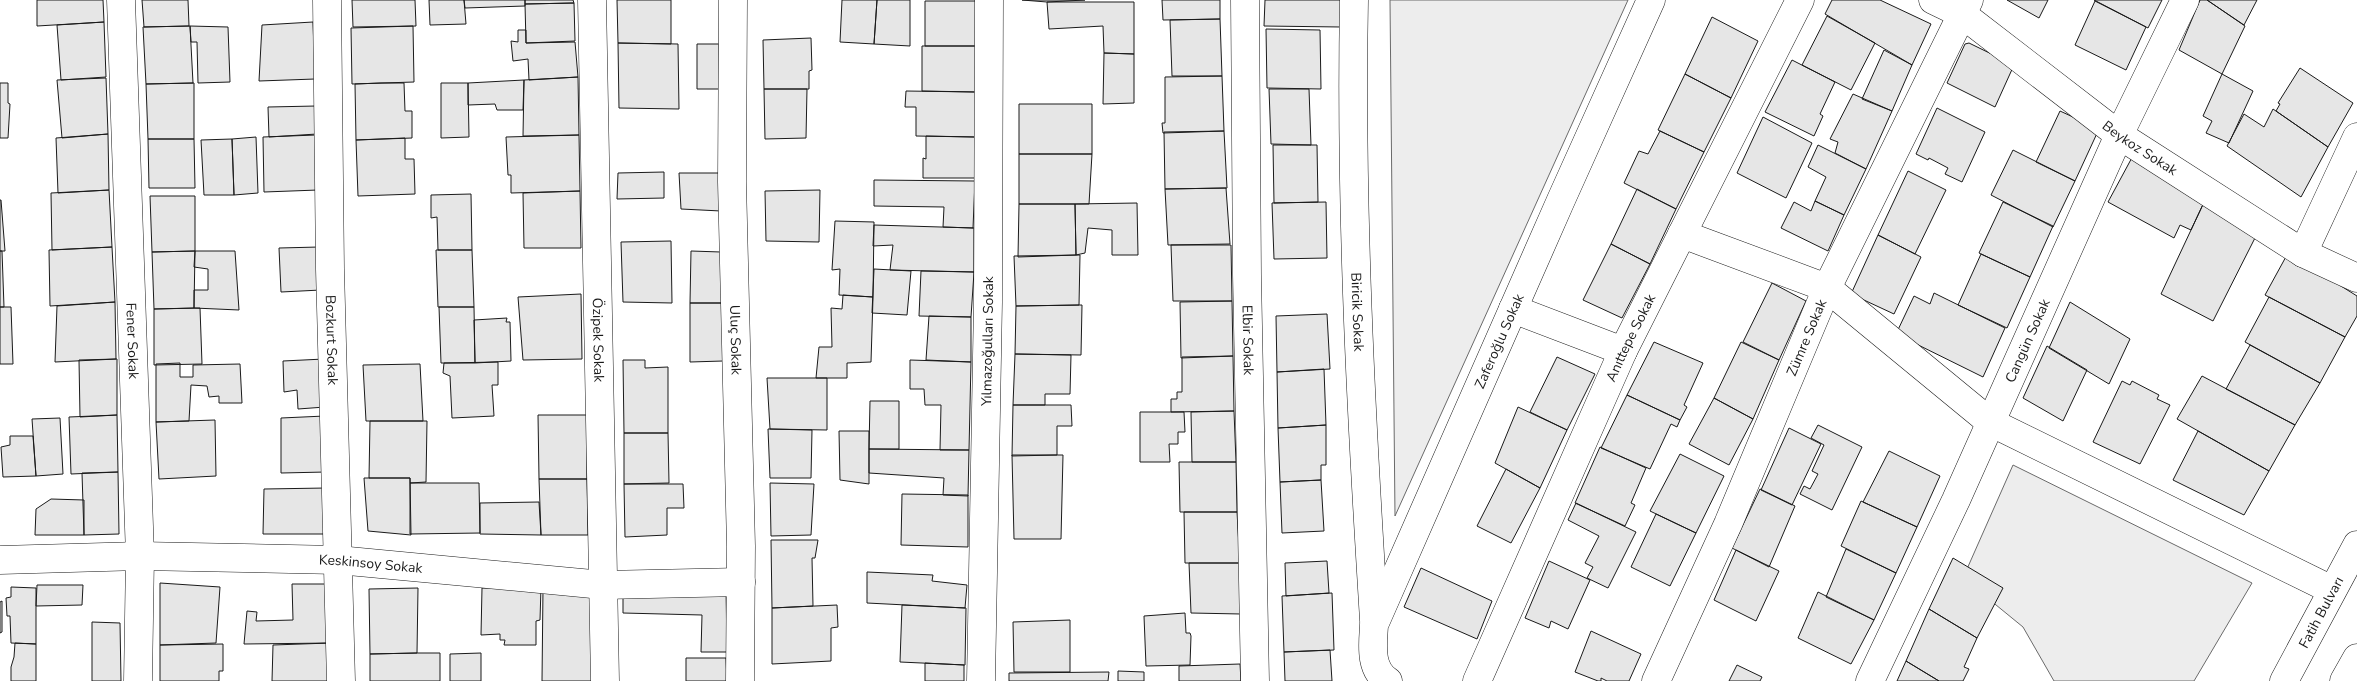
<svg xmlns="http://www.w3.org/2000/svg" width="2357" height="681" viewBox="0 0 2357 681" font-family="'Nunito Sans',sans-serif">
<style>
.green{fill:#ededed;stroke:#6a6a6a}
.building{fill:#e6e6e6;stroke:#1a1a1a}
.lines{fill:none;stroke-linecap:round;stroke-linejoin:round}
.street-casing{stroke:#1a1a1a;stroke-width:29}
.secondary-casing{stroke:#1a1a1a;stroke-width:29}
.street{stroke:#fff;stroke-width:28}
.secondary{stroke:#fff;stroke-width:28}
.labels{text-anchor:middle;stroke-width:4;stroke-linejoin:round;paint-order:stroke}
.street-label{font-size:14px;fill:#1a1a1a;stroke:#fff}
</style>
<rect width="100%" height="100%" fill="#fff"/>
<path class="green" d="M1390,0H1628L1395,516Z
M2013,465L2252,583L2194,681H2054L2023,627L1963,578Z"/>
<path class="building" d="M37,0H103L104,22L37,26Z
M142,0H188L189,26L144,27Z
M352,0H415L416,26L353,27Z
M429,0H464L466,24L430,25Z
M464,0H525V6L465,8Z
M525,0H573L574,3L525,4Z
M617,0H671V44L618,43Z
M842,0H877L874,44L840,42Z
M877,0H910V46L874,44Z
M1022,0H1085L1047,2Z
M1162,0H1220V19L1163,20Z
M1265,0H1342L1341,27L1264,26Z
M1832,0H1880L1931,24L1912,65L1825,14Z
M2007,0H2048L2039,18Z
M2094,0H2162L2148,28Z
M2200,0H2207L2245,26L2222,74L2179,50Z
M2207,0H2257L2244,25Z
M925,1H978L977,46H925Z
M2095,1L2146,27L2126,70L2075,45Z
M1047,2H1134V54L1104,53L1103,26L1049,29Z
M574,3L575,41L526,43L525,4Z
M1827,16L1875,43L1851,90L1802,65Z
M1712,17L1758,41L1731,98L1685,74Z
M1220,19L1222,76H1172L1170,20Z
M104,22L106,77L61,80L57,25Z
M313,22L315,79L259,81L262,25Z
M190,26L228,27L230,82L198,83L197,42H191Z
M190,26L193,83L146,84L143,27Z
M413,26L414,82L352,84L351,28Z
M1266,29L1320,30L1321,89L1267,88Z
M518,30H526V43L575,42L578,77L529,80L528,59L513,61L511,41L518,42Z
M811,38L812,70L809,71V89H764L763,40Z
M618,43L678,44L679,109L619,108Z
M1969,43L2014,65L1995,107L1947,83L1965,44Z
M697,44H719V89H697Z
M922,46H977L976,92L922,91Z
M1884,50L1912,65L1892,111L1862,99Z
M1104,53L1134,54V103L1103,104Z
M1792,60L1835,82L1820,114L1823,116L1814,136L1765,112Z
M2300,68L2353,103L2328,147L2276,111L2280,104L2278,103Z
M1685,74L1731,98L1704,152L1658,130Z
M2222,74L2253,91L2229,143L2206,133L2212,121L2203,116Z
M1222,76L1224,131L1163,133L1162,123H1165V77Z
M578,77L579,135L523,136L524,80Z
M106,78L108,134L62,138L57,80Z
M524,80L523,110H497L495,104L468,105V83Z
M0,83H8V103L10,104L8,138H0Z
M194,83V139H148L146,84Z
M381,83H404L405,111H412V138L356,140L355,84Z
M441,83H468L469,137L441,138Z
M764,89H807L806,138L765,139Z
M1269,89H1309L1311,145L1271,144Z
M906,91L976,92L975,137L916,136V107H905Z
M1853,94L1892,111L1866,169L1835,153L1838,142L1830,139Z
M1019,104H1092V154H1019Z
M316,106L317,134L269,137L268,107Z
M1937,108L1985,132L1962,182L1945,174L1948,168L1929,158L1928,160L1916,154Z
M2273,109L2328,147L2301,197L2227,146L2244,114L2264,127Z
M2060,111L2099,129L2075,181L2036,162Z
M1763,117L1812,143L1786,198L1737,173Z
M1224,131L1227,188L1165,189L1164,132Z
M1660,131L1704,152L1676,209L1624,183L1639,151L1648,154Z
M108,134L109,190L58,193L56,138Z
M316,135L318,190L264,192L263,137Z
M579,135L580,191L511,193V175H508L506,137Z
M926,136L975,137V178H923V158L926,159Z
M256,137L258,193L234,195L232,139Z
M405,138V159H414L415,194L358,196L356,140Z
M148,139H194L195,188H149Z
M232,139L234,195H204L201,140Z
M1273,145H1317L1318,202L1274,203Z
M1818,145L1866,169L1844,215L1815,201L1826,177L1808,167Z
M2013,150L2075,181L2053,227L1991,195Z
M2135,152L2206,198L2191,230L2180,225L2174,238L2108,202Z
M1019,154H1092L1089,204H1019Z
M1908,171L1946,190L1915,254L1878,235Z
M664,172V198L617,199L618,173Z
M679,173H721V211L681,209Z
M874,180L975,181L973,228L943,227L944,207L874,206Z
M1226,188L1230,244L1168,245L1165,189Z
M1637,189L1676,209L1650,264L1611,244Z
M109,190L112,247L52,250L51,193Z
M820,190L819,242L766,241L765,191Z
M580,191L581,248H524L523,193Z
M471,194L472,250H438L437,217L431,218V195Z
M150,196H195V251L152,252Z
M2206,198L2258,232L2213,321L2161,294Z
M0,200H1L5,251H0Z
M1815,201L1844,215L1828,251L1781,228L1794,202L1811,211Z
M1326,202L1327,258L1274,259L1272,203Z
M2003,202L2053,226L2030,277L1979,253Z
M1137,203L1138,255H1112V230L1088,228L1085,253L1076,255L1075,204Z
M1019,204H1075L1076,255L1018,257Z
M835,221L874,222L873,297L839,295L840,269L832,270Z
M874,225L974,228V272L890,270L893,245L873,246Z
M1878,235L1921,257L1894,314L1851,294Z
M671,241L672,303L623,302L621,242Z
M1611,244L1650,264L1622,318L1583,300Z
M1171,245H1231L1232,301H1173Z
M112,247L115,302L50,306L49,250Z
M319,247L321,290L281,292L279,248Z
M436,250H472L474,307H438Z
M0,251H2L4,307H0Z
M195,251L194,308L154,309L152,252Z
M195,251H235L239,310L194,308V290H208V269L194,267Z
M691,251L721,252L723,303H690Z
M2288,253L2357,296V316L2345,337L2265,295Z
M1981,254L2030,277L2007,328L1958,305Z
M1080,255L1079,305L1016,306L1014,256Z
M874,269L911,271L907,315L872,313Z
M921,271L974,272L971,317L919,316Z
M1772,283L1806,301L1779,360L1743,342Z
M1934,293L2005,328L1983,377L1896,334L1914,296L1930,304Z
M581,294L582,359L523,360L518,297Z
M843,295L873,297L871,362L847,363V378H816L819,347H832L831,308L842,309Z
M2269,297L2345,337L2320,383L2245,342Z
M1232,301L1233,356L1181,358L1180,302Z
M115,302L116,359L55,362L57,306Z
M2070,302L2130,339L2109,384L2049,348Z
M690,303H723V361L690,362Z
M1082,305L1081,355L1015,354L1016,306Z
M0,307H11L13,364H0Z
M439,307H474L475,363H441Z
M200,308L202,364L154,365V309Z
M1327,314L1330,369L1277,372L1276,316Z
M929,316L971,317V362L926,360Z
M507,318L506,322H510L511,361L475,363L474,320Z
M1654,342L1703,363L1684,405L1687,407L1680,420L1627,395Z
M1741,342L1779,360L1753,419L1714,398Z
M2250,345L2320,383L2295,425L2226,389Z
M2047,346L2087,370L2063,421L2023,398Z
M1015,354L1071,355L1070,394H1045V405H1013Z
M1233,356L1234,411L1171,412V399H1177V392H1182V357Z
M1557,357L1595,374L1567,430L1530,412Z
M117,359V415L80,417L79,360Z
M324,359L325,407L298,409L297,390L284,392L283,361Z
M623,360H645V368L668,367V433H624Z
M910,360L971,362L969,450H940L941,405H925L924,389H910Z
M498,362V385H492L494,416L452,418L450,376L443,373L444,363Z
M180,363V377H193V365L240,364L242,403H219V396L209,397L207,386L191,385L189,421L156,422V364Z
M420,364L423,421H366L363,365Z
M1324,369L1326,425L1278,428L1277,372Z
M2202,376L2295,425L2269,471L2177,419Z
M767,378H827V430L770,429Z
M2122,381L2130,385L2132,381L2159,395L2157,399L2170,405L2140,464L2093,442Z
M1627,395L1680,420L1677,427L1671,424L1650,469L1601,448Z
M1714,398L1753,419L1729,465L1689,444Z
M870,401H899V449H869Z
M1013,405H1071L1072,426H1057V455L1012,456Z
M1518,407L1567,430L1540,488L1495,463Z
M1234,411L1236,462H1192L1191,412Z
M1140,412H1184L1185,432H1178V444H1169L1170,462H1140Z
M117,415L118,472L71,474L69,417Z
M538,415H587V479H539Z
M325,416L326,472L281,473V418Z
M60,418L63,474L36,476L32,419Z
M215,420L216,476L159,479L156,422Z
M370,421H427L426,482L410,483V478H369Z
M1326,425V465H1321V480L1280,482L1278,428Z
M1818,425L1862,447L1832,510L1800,494L1804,486L1810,489L1818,474L1812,471L1824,445L1811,438Z
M1789,428L1821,444L1792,505L1761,490Z
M768,429L812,430L811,478H770Z
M839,431H869V484L840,480Z
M2198,431L2269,471L2244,515L2173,480Z
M624,433H668L669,483L624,484Z
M10,436H33L36,476L3,477L1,447L10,445Z
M1600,447L1646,468L1631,503L1635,505L1625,526L1575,503Z
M869,449L969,450L968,496L943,495L944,478L869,473Z
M1889,451L1940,476L1917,527L1863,502Z
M1680,454L1724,476L1696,533L1650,511Z
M1012,455H1063L1061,539H1014Z
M1179,462H1236L1237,512H1180Z
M1506,469L1540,488L1511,543L1477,526Z
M118,472L119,534L84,535L82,473Z
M364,478H410L411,535L368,531Z
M539,479H587L588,535H541Z
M1321,480L1324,531L1282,533L1280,482Z
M410,483H479L480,533L410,534Z
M770,483L814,484L811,535L771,536Z
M624,484H683L684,508H667V535L625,537Z
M326,488L327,534H263L264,489Z
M1760,489L1795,506L1769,567L1732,548Z
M902,494L968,495V547L901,545Z
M51,499L84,500V535H35L36,509Z
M1861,501L1917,527L1896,573L1841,546Z
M539,502L541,535L480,534V503Z
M1576,503L1636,532L1608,588L1587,578L1593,567L1585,563L1599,536L1568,520Z
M1184,512H1237L1240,563H1185Z
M1656,514L1696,533L1670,586L1631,567Z
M771,540H818L815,558H812L813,606L772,608Z
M1846,549L1896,573L1874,620L1826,597Z
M1736,550L1779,571L1756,621L1714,600Z
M1953,558L2003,588L1977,638L1929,609Z
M1327,561L1329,593L1286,596L1285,563Z
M1549,561L1590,580L1568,629L1551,621L1549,628L1525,618Z
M1189,563H1240L1241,614L1191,613Z
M1421,568L1492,601L1477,639L1404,607Z
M867,572L933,575L932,581L967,585L965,608L867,603Z
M160,583L220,587L216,643L160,645Z
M292,584H331L332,643L244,644L247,611L257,612L256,621L293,620Z
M37,585H83L82,605L36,606Z
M11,587L36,588V644L11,643L10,616H7L6,598L11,597Z
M541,587L540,620L536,621V645H504L505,640H500V634L481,635L482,588Z
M418,588L417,653L370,654L369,589Z
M543,588H592V681H542Z
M623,588L726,589L727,652H701L702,615L623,613Z
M1818,592L1874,620L1851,664L1798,638Z
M1332,593L1334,650L1284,652L1282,596Z
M2,601V632L0,633V602Z
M837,605L838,627L831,628V661L772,664V608Z
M902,605L966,608L965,665L900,662Z
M1929,609L1977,638L1964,667L1969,669L1963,681H1939L1906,661Z
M1185,613L1186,633H1190L1191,636L1190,665L1146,666L1144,616Z
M1070,620V672H1014L1013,622Z
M92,622L120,623L121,681H92Z
M1591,631L1641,654L1629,681H1607L1601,678V681H1598L1575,672Z
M15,643L36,644V681H11V667L14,657Z
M330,643V681H272L273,645Z
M223,644V671H219V681H160V645Z
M1330,650L1332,681H1285L1284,652Z
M417,653H440V681H370V654Z
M481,653V681H450V654Z
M686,658H726L727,681H686Z
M1906,661L1939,681H1897Z
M925,663L964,665V681H925Z
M1240,664L1241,681H1179V666Z
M1737,665L1762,677L1760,681H1729Z
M1118,671L1144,672V681H1118Z
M1109,672L1108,681H1009V673Z"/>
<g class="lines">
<defs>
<g id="street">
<path id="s1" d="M121,0L140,556L138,681"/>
<path id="s2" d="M327,0L330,269L341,681"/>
<path id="s3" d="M592,0L605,681"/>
<path id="s4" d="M733,0L732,182L741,546L740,681"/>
<path id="s5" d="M1245,0L1247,275L1255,681"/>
<path id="s6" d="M1354,0C1350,207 1361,414 1374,620"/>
<path d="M1682,234L1827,288L1990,422L2332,590"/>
<path d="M2303,253L2357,137"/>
<path d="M1513,309L1623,351"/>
<path id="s7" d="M0,560L140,556L338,560L603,585L741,582"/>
<path id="s8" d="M981,681L988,302L989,0"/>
<path id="s9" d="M1388,681C1369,669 1373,644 1374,625L1561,200L1651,0"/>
<path id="s10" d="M1477,681L1623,351L1800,0"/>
<path id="s11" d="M1656,681L1728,524L1827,288L1969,0"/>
<path id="s12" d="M1870,681L1956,500L2119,135L2185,0"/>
</g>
<g id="secondary">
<path id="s13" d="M1933,0L1962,14L2119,135L2303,253L2357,278"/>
<path id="s14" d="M2284,681L2357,545"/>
<path d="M2344,681L2357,658"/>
</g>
</defs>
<use href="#street" class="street-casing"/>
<use href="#secondary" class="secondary-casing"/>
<use href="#street" class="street"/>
<use href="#secondary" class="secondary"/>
</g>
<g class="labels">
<g class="street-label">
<text dy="5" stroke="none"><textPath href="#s13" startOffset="255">Beykoz Sokak</textPath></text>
<text dy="5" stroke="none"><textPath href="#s6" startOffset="312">Biricik Sokak</textPath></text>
<text dy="5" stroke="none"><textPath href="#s10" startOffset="376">Anıttepe Sokak</textPath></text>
<text dy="5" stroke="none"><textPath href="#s11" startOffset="375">Zümre Sokak</textPath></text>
<text dy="5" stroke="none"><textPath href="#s1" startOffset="341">Fener Sokak</textPath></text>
<text dy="5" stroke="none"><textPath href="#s3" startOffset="340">Özipek Sokak</textPath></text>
<text dy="5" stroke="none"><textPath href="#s9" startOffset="371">Zaferoğlu Sokak</textPath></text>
<text dy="5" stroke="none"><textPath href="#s12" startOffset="375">Cangün Sokak</textPath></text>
<text dy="5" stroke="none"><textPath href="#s2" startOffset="340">Bozkurt Sokak</textPath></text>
<text dy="5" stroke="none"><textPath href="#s4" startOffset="340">Uluç Sokak</textPath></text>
<text dy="5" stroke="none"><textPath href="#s8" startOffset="340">Yılmazoğulları Sokak</textPath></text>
<text dy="5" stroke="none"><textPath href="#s5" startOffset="340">Elbir Sokak</textPath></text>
<text dy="5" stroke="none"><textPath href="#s7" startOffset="371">Keskinsoy Sokak</textPath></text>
<text dy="5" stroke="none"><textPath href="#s14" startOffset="78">Fatih Bulvarı</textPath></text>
</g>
</g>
</svg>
